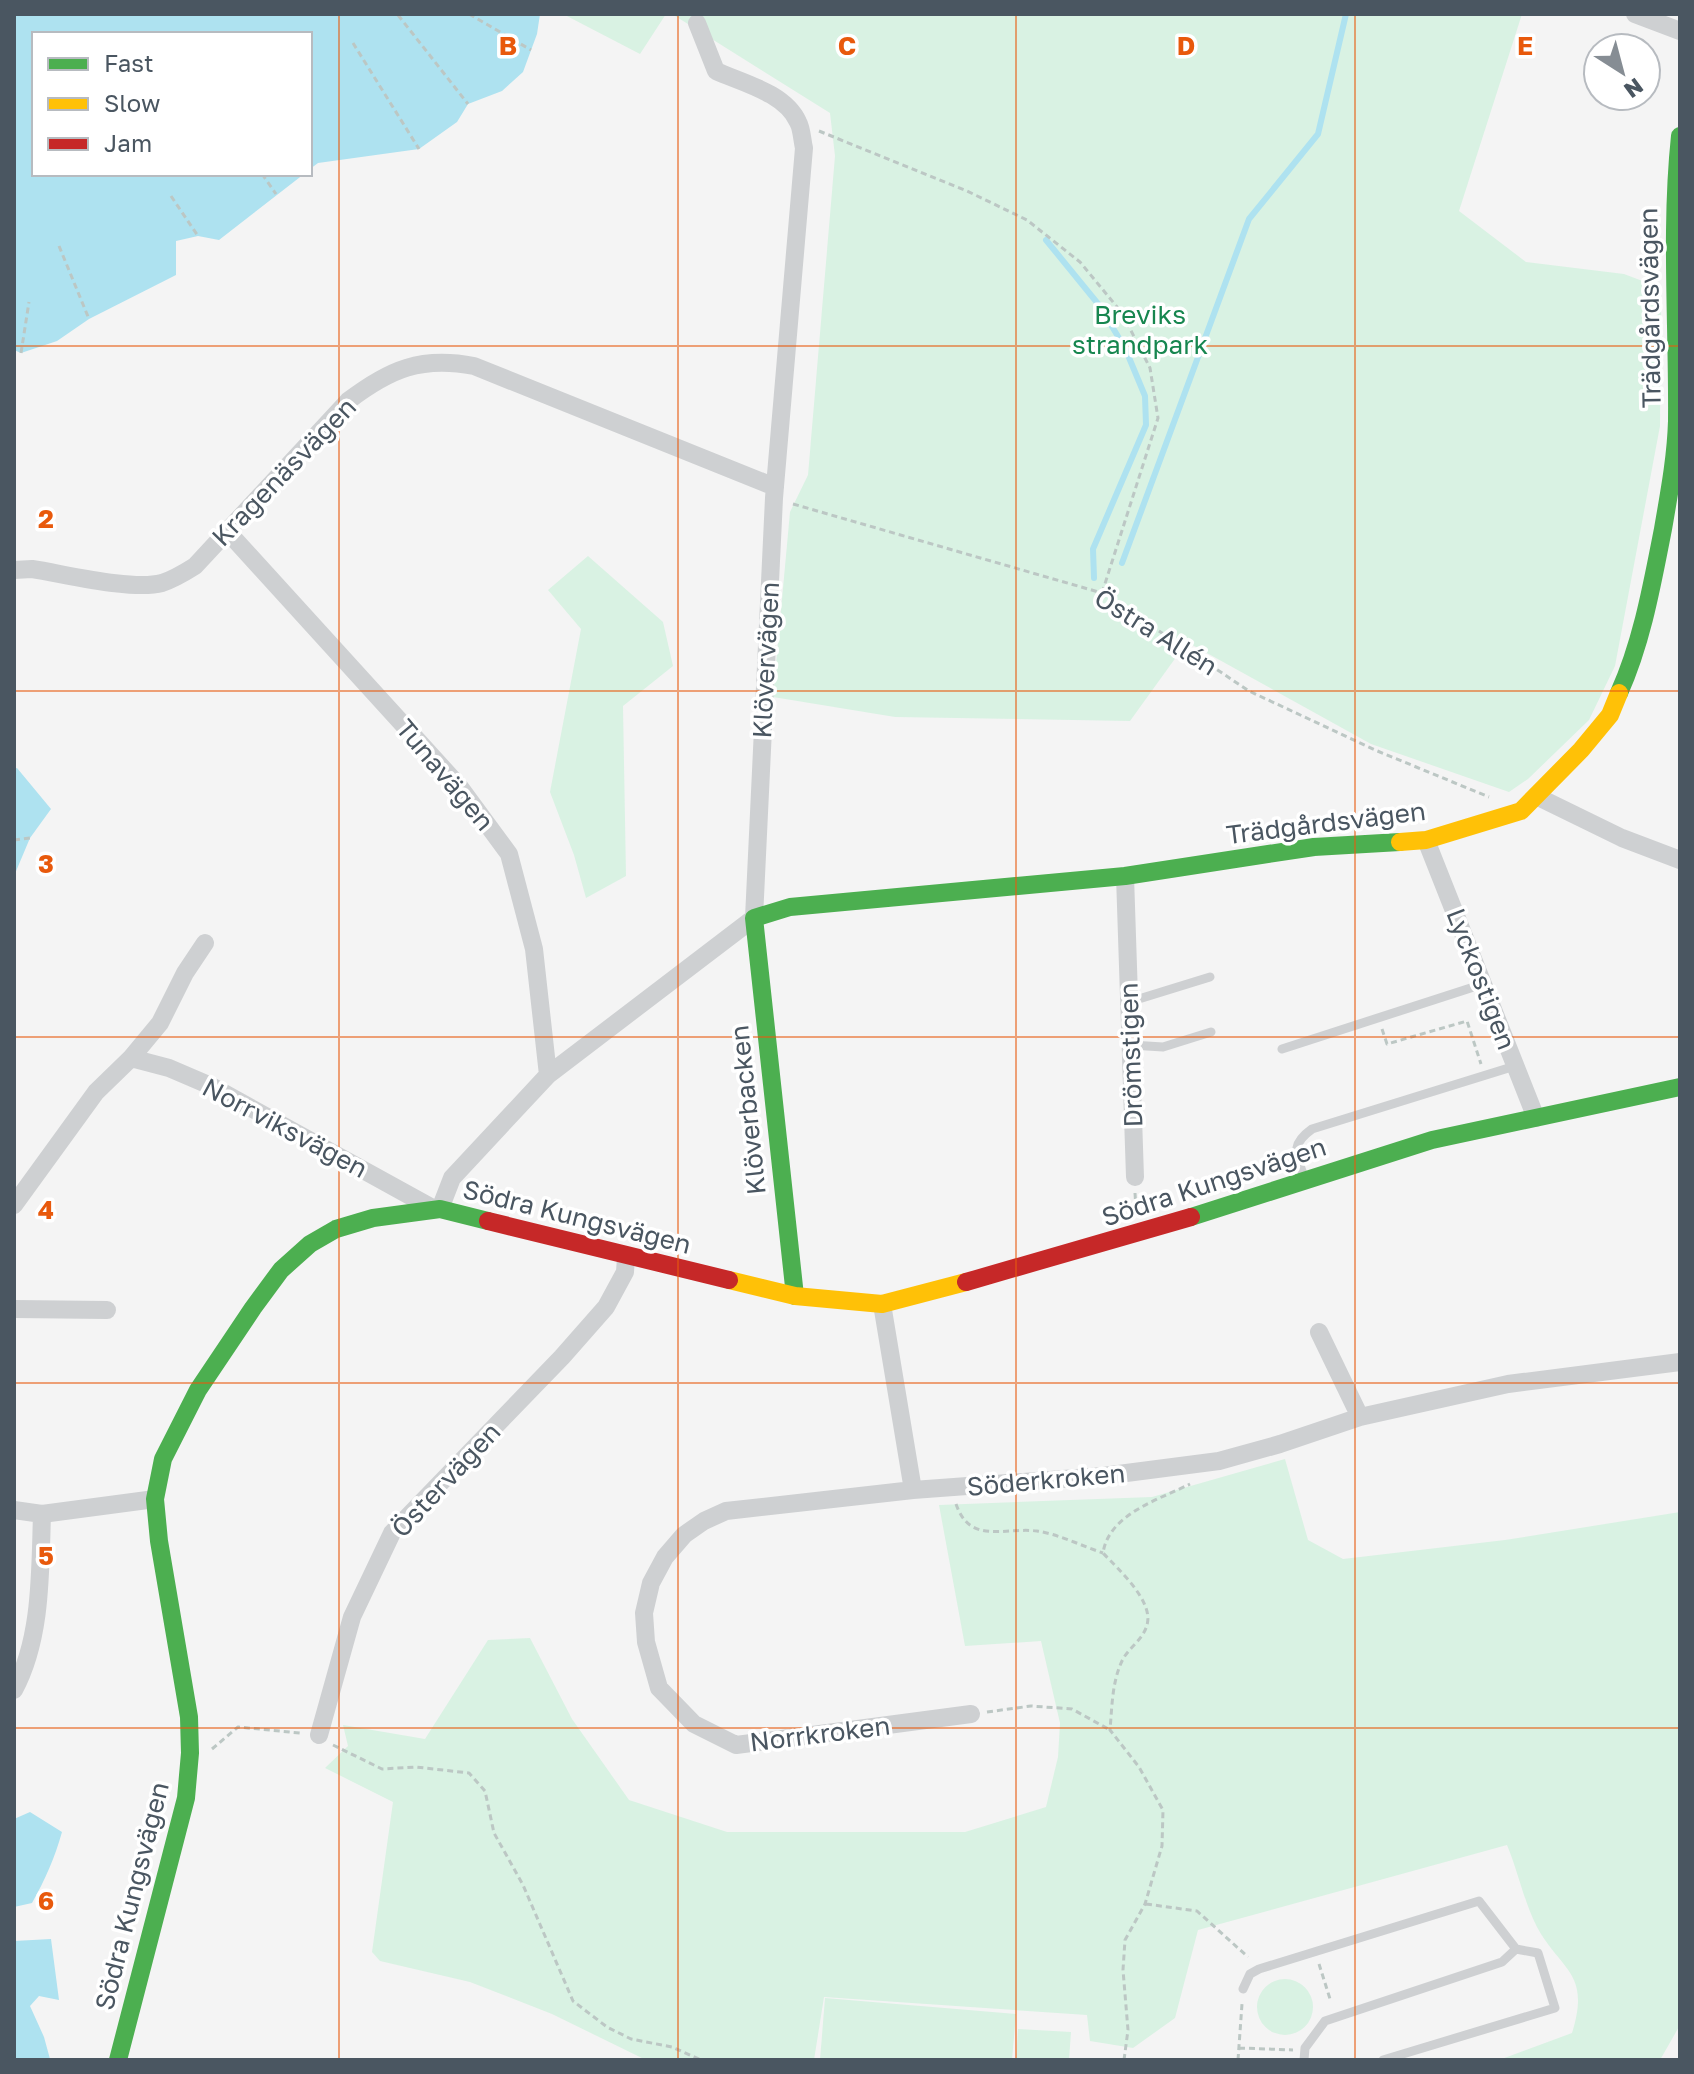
<svg xmlns="http://www.w3.org/2000/svg" width="1694" height="2074" viewBox="0 0 1694 2074" font-family="'Golos Text',sans-serif">
<style>
.green{fill:#d9f2e3}
.water{fill:#aee2f0}
.lines{fill:none;stroke-linecap:round;stroke-linejoin:round}
.stream{stroke:#aee2f0;stroke-width:6}
.path{stroke:#bcc7c4;stroke-width:3;stroke-dasharray:6 4;stroke-linecap:butt}
.lane{stroke:#ced0d2;stroke-width:9}
.street{stroke:#ced0d2;stroke-width:18}
.fast{stroke:#4caf50;stroke-width:18}
.slow{stroke:#ffc107;stroke-width:18}
.jam{stroke:#c62828;stroke-width:18}
.grid{fill:none;stroke:#e8590c;stroke-width:2;stroke-opacity:0.55}
.labels{text-anchor:middle;stroke-width:7;stroke-linejoin:round;paint-order:stroke}
.street-label{font-size:26px;fill:#4a5661;stroke:#fff}
.park-label{font-size:26px;fill:#17864f;stroke:#fff}
.grid-label{font-size:26px;text-anchor:middle;font-weight:bold;fill:#e8590c;stroke:#fff;stroke-width:7;stroke-linejoin:round;paint-order:stroke}
</style>
<rect width="100%" height="100%" fill="#f4f4f4"/>
<path class="green" d="M563,14H666L640,54Z
M672,14H1522L1459,211L1526,262L1624,274L1661,288L1660,426L1615,666L1589,720L1528,779L1509,792L1371,744L1187,642L1130,721L895,717L773,697L790,512L808,475L835,156L830,113Z
M588,556L663,622L673,666L623,706L626,876L586,898L574,855L550,792L581,629L548,590Z
M1285,1459L1308,1540L1343,1559L1505,1540L1680,1512V2025L1660,2060H1499L1572,2033C1591,1972 1561,1971 1537,1927C1524,1902 1518,1871 1507,1845L1198,1930L1175,2018L1133,2048L1090,2041L1087,2015L824,1997L814,2060H646L552,2014L470,1982L380,1961L372,1952L393,1802L325,1768L348,1746L343,1725L425,1739L488,1640L530,1638L572,1719L629,1800L727,1832H965L1046,1807L1058,1757L1060,1723L1041,1641L965,1646L939,1505L1152,1497Z
M1257 2007a28 28 0 1 1 56 0a28 28 0 1 1-56 0Z
M825,1998L1016,2014L1012,2060H820Z
M1018,2029L1071,2032L1069,2060H1016Z"/>
<path class="water" d="M14,14H540L537,34L523,72L502,91L468,104L457,122L419,149L318,163L310,169V34H34V174H304L219,240L198,236L176,241V275L89,319L57,341L21,353L14,350Z
M17,768L51,809L30,838L14,876V769Z
M30,1812L62,1832C55,1857 45,1880 32,1903L14,1907V1819Z
M51,1939L59,2000L39,1996L30,2006L44,2037L50,2059L14,2060V1941Z"/>
<g class="lines">
<path class="stream" d="M1046,240L1099,305L1125,348L1145,396L1146,425L1093,549L1094,578
M1122,563L1249,219L1318,134L1346,14"/>
<path class="path" d="M469,14L531,50
M398,15L468,104
M353,43L419,149
M819,131L967,191L1027,220L1080,262L1122,313L1150,368L1158,418L1102,593
M262,174L276,194
M171,196L198,236
M59,246L89,319
M21,353L29,302
M793,504L1102,593L1249,691L1375,750L1489,797
M14,840L30,838
M1382,1029L1387,1044L1467,1021L1481,1064
M1135,1193L1136,1209
M956,1504C970,1545 1004,1527 1037,1531C1058,1534 1082,1546 1103,1553
M987,1712L1031,1706L1072,1709L1110,1730
M333,1745L382,1769L416,1767L469,1773L485,1791L494,1833L523,1885L573,2001L607,2027L631,2039L672,2047L701,2060
M212,1749L238,1727L300,1733
M1146,1904L1197,1911L1248,1957
M1319,1964L1331,2002
M1239,2048L1293,2050
M1124,2060L1128,2030L1123,1970L1125,1940L1145,1904L1162,1846L1163,1810L1139,1767L1110,1730C1112,1707 1112,1682 1122,1661C1128,1648 1143,1640 1147,1625C1154,1601 1118,1569 1103,1553C1109,1514 1158,1500 1190,1484
M1238,2060L1242,2004"/>
<path class="lane" d="M1129,1002L1210,977
M1131,1045L1163,1047L1211,1032
M1282,1049L1483,984
M1304,1177C1296,1153 1290,1145 1312,1129L1515,1066
M1243,1989L1250,1974L1259,1969L1479,1901L1516,1949L1538,1953L1555,2008L1383,2060
M1304,2060L1305,2048L1325,2021L1502,1962L1516,1949"/>
<path class="street" d="M1635,14L1680,31
M227,531L459,786L509,854L534,949L548,1075
M14,570L32,569C65,574 132,591 162,583C174,579 184,573 195,566L348,401C390,369 421,356 474,366L775,487
M1536,796L1622,838L1680,860
M1426,840L1536,1118
M1125,876L1135,1177
M131,1058L160,1023L185,973L205,943
M14,1205L96,1092L131,1058L169,1068L211,1086L434,1209
M440,1209L452,1178L548,1075L754,918L774,498L804,148C802,140 802,129 798,122C785,93 743,83 716,71L697,23
M882,1304L913,1490L1103,1476L1219,1461L1280,1444L1360,1417L1508,1384L1680,1362
M14,1309L107,1310
M1319,1332L1360,1417
M913,1490L726,1511L704,1521L684,1535L665,1557L651,1583L644,1613L646,1642L659,1688L694,1724L736,1745L971,1714
M14,1510L42,1514L155,1499
M14,1690C42,1638 40,1572 42,1514
M319,1735L352,1617L392,1533L562,1357L606,1307L625,1272L626,1257"/>
<path class="fast" d="M1619,693C1642,642 1652,585 1663,529C1669,494 1676,457 1677,421C1678,326 1670,231 1680,136
M1191,1217L1432,1140L1680,1087
M795,1296L754,918L790,907L1125,876L1314,847L1400,842
M118,2060L186,1798L190,1753L189,1717L159,1541L155,1499L163,1459L198,1390L253,1308L281,1270L310,1244L336,1229L373,1218L440,1209L488,1221"/>
<path class="slow" d="M1400,842L1426,840L1521,811L1581,750L1610,715L1619,693
M729,1280L795,1296L882,1304L966,1282"/>
<path class="jam" d="M488,1221L729,1280
M966,1282L1191,1217"/>
</g>
<path class="grid" d="M339,14V2060M678,14V2060M1016,14V2060M1355,14V2060M14,346H1680M14,691H1680M14,1037H1680M14,1383H1680M14,1728H1680"/>
<g class="labels">
<g class="street-label">
<text transform="translate(1650 308) rotate(-91)" y="9">Trädgårdsvägen</text>
<text transform="translate(284 472) rotate(-46)" y="9">Kragenäsvägen</text>
<text transform="translate(1156 632) rotate(32)" y="9">Östra Allén</text>
<text transform="translate(766 660) rotate(-87)" y="9">Klövervägen</text>
<text transform="translate(445 775) rotate(50)" y="9">Tunavägen</text>
<text transform="translate(1326 823) rotate(-7)" y="9">Trädgårdsvägen</text>
<text transform="translate(1481 979) rotate(69)" y="9">Lyckostigen</text>
<text transform="translate(1131 1055) rotate(-92)" y="9">Drömstigen</text>
<text transform="translate(748 1110) rotate(-96)" y="9">Klöverbacken</text>
<text transform="translate(285 1128) rotate(28)" y="9">Norrviksvägen</text>
<text transform="translate(1214 1182) rotate(-18)" y="9">Södra Kungsvägen</text>
<text transform="translate(577 1217) rotate(14)" y="9">Södra Kungsvägen</text>
<text transform="translate(446 1480) rotate(-47)" y="9">Östervägen</text>
<text transform="translate(1046 1480) rotate(-5)" y="9">Söderkroken</text>
<text transform="translate(820 1734) rotate(-7)" y="9">Norrkroken</text>
<text transform="translate(132 1896) rotate(-76)" y="9">Södra Kungsvägen</text>
</g>
<g class="park-label">
<text x="1140" y="324">Breviks<tspan x="1140" dy="30">strandpark</tspan></text>
</g>
</g>
<g class="grid-label">
<text x="508" y="55">B</text>
<text x="847" y="55">C</text>
<text x="1186" y="55">D</text>
<text x="1525" y="55">E</text>
<text x="46" y="528">2</text>
<text x="46" y="873">3</text>
<text x="46" y="1219">4</text>
<text x="46" y="1565">5</text>
<text x="46" y="1910">6</text>
</g>
<rect width="1694" height="2074" fill="none" stroke="#4a5661" stroke-width="32"/>
<rect x="32" y="32" width="280" height="144" fill="#ffffff" stroke="#b7bbc0" stroke-width="2"/>
<rect x="48" y="58" width="40" height="12" fill="#4caf50" stroke="#b7bbc0" stroke-width="2"/>
<text x="104" y="72" font-size="24" fill="#4a5661">Fast</text>
<rect x="48" y="98" width="40" height="12" fill="#ffc107" stroke="#b7bbc0" stroke-width="2"/>
<text x="104" y="112" font-size="24" fill="#4a5661">Slow</text>
<rect x="48" y="138" width="40" height="12" fill="#c62828" stroke="#b7bbc0" stroke-width="2"/>
<text x="104" y="152" font-size="24" fill="#4a5661">Jam</text>
<g transform="translate(1622 72) rotate(144)"><circle r="38" fill="#ffffff" stroke="#b7bbc0" stroke-width="2"/>
<path d="M0-6L14 30L0 20L-14 30Z" fill="#868d94"/>
<text y="-12" font-size="22" font-weight="bold" text-anchor="middle" fill="#4a5661">N</text>
</g>
</svg>
